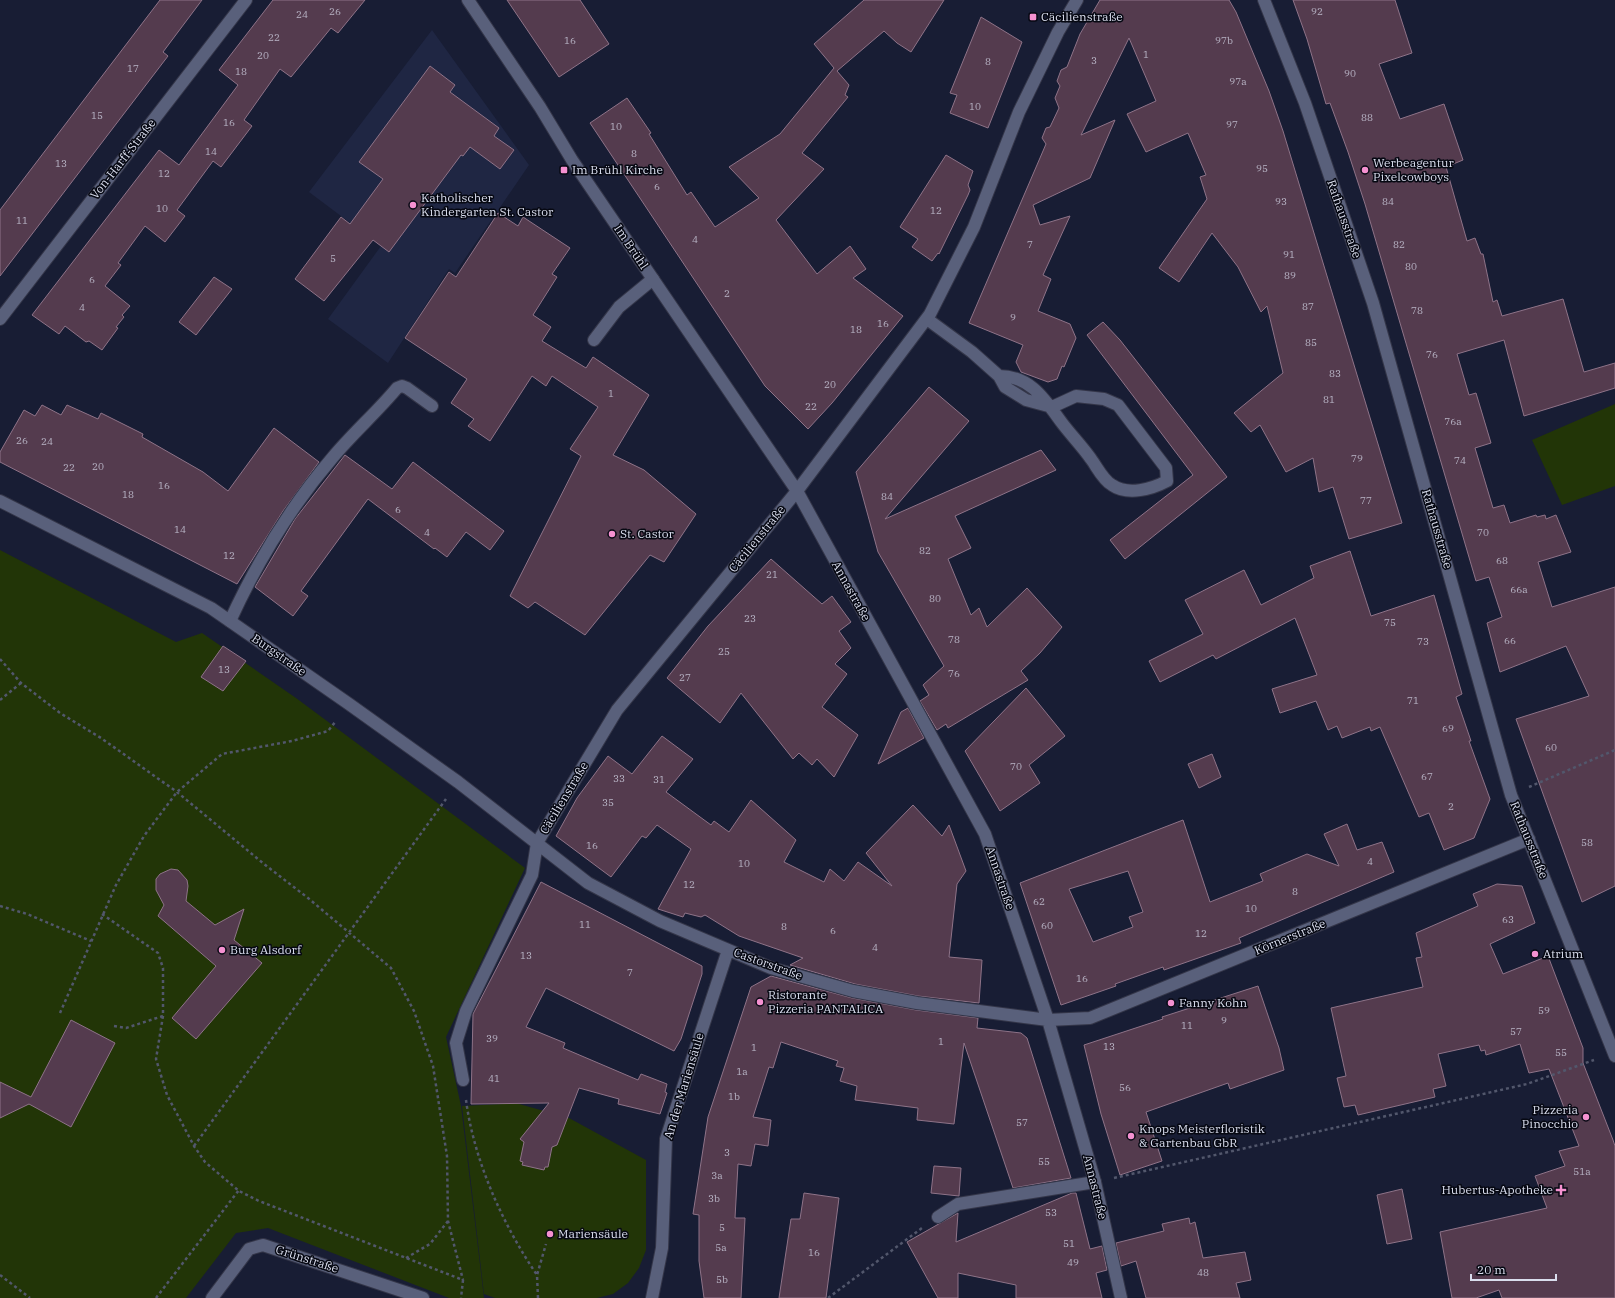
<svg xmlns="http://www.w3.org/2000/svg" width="1615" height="1298" viewBox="0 0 1615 1298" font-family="'IBM Plex Serif',serif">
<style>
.built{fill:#1f2643}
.green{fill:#223507}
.building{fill:#543b4e;stroke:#8e7388;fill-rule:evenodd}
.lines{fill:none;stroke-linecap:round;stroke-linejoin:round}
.lane-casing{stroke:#343649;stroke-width:14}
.street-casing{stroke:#343649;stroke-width:14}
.path{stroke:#52576c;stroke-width:2.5;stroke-dasharray:3 3;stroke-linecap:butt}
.lane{stroke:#59607b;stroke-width:12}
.street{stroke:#59607b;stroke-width:12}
.poi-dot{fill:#f591d1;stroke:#060812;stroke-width:1.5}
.labels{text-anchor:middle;stroke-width:3;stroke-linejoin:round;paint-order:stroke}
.number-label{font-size:10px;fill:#b8b4c5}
.poi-label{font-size:12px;fill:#d9dded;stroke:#060812;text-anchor:start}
.street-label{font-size:12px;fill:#d9dded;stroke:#060812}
</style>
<rect width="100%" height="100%" fill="#181d34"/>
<path class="built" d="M432,30L529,165L455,273L449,269L388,363L328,319L381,246L309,192Z"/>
<path class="green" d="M1615,404V486L1562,505L1532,440Z
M0,550L176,642L202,633L296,698L525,868L446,1037L461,1106L484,1298H449L268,1228L236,1233L186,1298H0Z
M503,1102H512L569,1118L646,1160V1250L639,1268L628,1283L613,1294L597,1298H495L484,1294L462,1106L503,1104Z"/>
<path class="building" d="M160,0H202L163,52L168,56L0,276V210Z
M273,0H365L338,33L331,28L291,77L280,69L244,120L252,126L221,167L213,161L177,210L185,216L165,242L145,226L118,263L121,265L105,286L130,306L122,315L124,317L116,327L118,328L102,350L89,341L86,342L65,326L59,334L32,315L159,150L179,165L238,85L219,70Z
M507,0H580L609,44L559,77Z
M864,0H944L911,52L897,43L884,31L837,71L849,85L845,95L848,97L802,153L824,169L776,220L817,274L850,246L866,269L853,278L903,316L832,403L808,429L765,386L590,123L627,98L651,133L649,134L687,195L691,192L715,227L759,198L729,167L780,134L834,68L814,44Z
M1100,0H1229L1236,12L1269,91L1283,131L1402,523L1349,539L1333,487L1319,492L1313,458L1286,472L1260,425L1251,432L1234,413L1283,373L1267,306L1261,312L1238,267L1212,233L1179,282L1159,268L1207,199L1200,177L1206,175L1188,133L1146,152L1127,114L1156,101L1129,38L1081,135L1115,120L1090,178L1033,205L1040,225L1070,216L1043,275L1051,279L1038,311L1070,324L1076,338L1064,367L1062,366L1057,379L1048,382L1021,372L1016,362L1023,345L969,323L1046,144L1042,138L1046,128L1050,127L1059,108L1055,98L1060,86L1057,81L1061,70L1067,67L1080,34Z
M1293,0H1395L1412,53L1379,64L1400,119L1444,104L1463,160L1446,167L1467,241L1475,238L1481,254H1483L1493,302L1497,300L1502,316L1563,299L1584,372L1615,363V388L1524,416L1504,340L1457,354L1469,395L1476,393L1491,443L1475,448L1493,508L1504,505L1510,523L1536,515L1537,517L1545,515L1546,519L1556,515L1571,552L1538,562L1552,607L1615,587V886L1582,902L1516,719L1589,696L1566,646L1500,672L1487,623L1502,617L1489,577L1476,581L1365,204L1348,152L1330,103L1326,104L1307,39Z
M981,17L1022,42L988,128L950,113L957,95L950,93Z
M430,66L455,85L450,92L499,128L494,136L514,150L500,169L470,147L463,156L461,155L389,252L373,240L324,301L295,279L341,217L350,224L383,179L359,162Z
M946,155L973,171L968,185L970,190L968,195L939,254L938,253L932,261L912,247L918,239L900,227Z
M498,213L518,226L523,217L570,248L552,274L557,277L533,315L551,327L542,341L586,368L593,357L649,395L613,455L644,470L696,514L664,562L650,555L585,635L535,602L528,608L510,596L581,456L570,449L598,407L552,376L546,386L532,376L490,441L468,426L474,419L451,403L467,379L405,338L449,272L456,277Z
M214,277L232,289L196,335L179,322Z
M1103,322L1120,340L1227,477L1125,559L1110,540L1193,475L1087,335Z
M929,387L969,421L885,519L1041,450L1056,470L955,516L971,548L948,559L971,615L979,608L987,627L1027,588L1062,627L1040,653L1021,671L1028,680L948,728L946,724L937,730L920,701L929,695L923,685L944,666L878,552L856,472Z
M42,405L61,415L67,405L98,419L101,413L143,434L142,437L203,472L228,491L274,428L319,462L283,511L237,584L0,462V452L24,410L35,416Z
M345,455L392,489L413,462L504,531L490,550L466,532L447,557L435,548L434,549L368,499L301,591L308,596L293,616L255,587L295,519Z
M1350,551L1371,616L1434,595L1462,694L1456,697L1471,741H1469L1490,799L1474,838L1444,850L1429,813L1419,817L1380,727L1371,731L1370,727L1342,738L1337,726L1328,730L1316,701L1280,713L1272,689L1317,675L1295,618L1216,659L1213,655L1160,682L1149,661L1203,634L1185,600L1244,570L1261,605L1314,578L1310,566Z
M771,559L822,604L832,596L851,622L839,631L851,648L835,664L847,674L822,707L858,735L834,777L817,759L812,765L799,753L793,759L741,693L720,723L667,678L708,626Z
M223,646L246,661L223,691L201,677Z
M1026,688L1065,736L1029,765L1040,783L1000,811L965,751Z
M908,708L924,738L878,764L901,712Z
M662,736L693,759L666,792L711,825L714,821L729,832L751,800L796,840L784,862L824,882L830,869L844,881L858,862L892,886L866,853L913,805L942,836L949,825L966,871L957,884L949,957L982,960L979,1003L918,996L855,984L790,965L803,958L739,936L705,915L701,917L685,913L683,917L658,909L691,849L657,825L646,838L642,836L611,877L556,836L577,798L608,756L632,774Z
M1212,754L1221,777L1199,788L1188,764Z
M1183,820L1210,902L1263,881L1260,874L1307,854L1339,866L1324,834L1347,824L1357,850L1382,842L1394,872L1239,938L1241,943L1164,970L1163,967L1115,984L1116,986L1061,1005L1020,883ZM1128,871L1143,912L1129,917L1133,927L1093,942L1069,889Z
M171,869L178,870L187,880L188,886L186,901L215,925L244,909L234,940L262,963L196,1039L172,1018L216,966L158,916L164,905L156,890V879L160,874Z
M541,882L702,966V974L681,1039L674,1051L546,988L526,1027L565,1043L563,1048L638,1080L641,1074L667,1084L665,1092L667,1093L660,1114L618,1104L619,1099L579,1088L557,1145L552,1147L548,1167H545L544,1170L522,1165L523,1162L520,1161L524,1142L520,1139L549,1103L471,1104L473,1014Z
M1497,884L1522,886L1535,923L1490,944L1503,974L1548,956L1583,1048V1063L1613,1140L1615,1146V1298H1502L1499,1290L1476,1298H1452L1440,1232L1547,1208L1535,1176L1565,1166L1559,1151L1579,1146L1549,1069L1529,1073L1520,1044L1486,1055L1485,1050L1481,1051L1479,1045L1438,1054L1446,1086L1433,1089L1435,1097L1358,1115L1355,1105L1344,1107L1337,1078L1346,1076L1331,1008L1423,987L1416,958L1422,957L1416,933L1478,906L1473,894Z
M771,976L852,998L916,1010L978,1018L977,1028L1021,1033L1027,1038L1071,1178L1013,1188L964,1043L954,1124L917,1120L918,1108L855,1100L857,1086L840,1081L844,1068L836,1066L838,1061L781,1042L773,1068L769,1067L753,1117L771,1120L768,1146L755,1144L751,1166L738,1164L735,1218H745L741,1298H704L699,1261V1215L693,1214L708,1117L751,987Z
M1258,986L1279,1048L1284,1070L1230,1089L1228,1083L1146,1112L1162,1161L1120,1175L1101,1114L1084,1045L1163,1019L1162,1017Z
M71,1020L115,1043L71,1127L29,1104L0,1118V1082L31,1097Z
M934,1166L961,1168L959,1196L931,1193Z
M1402,1189L1412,1239L1387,1244L1377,1195Z
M804,1193L839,1198L826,1298H779L791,1219H800Z
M1072,1193H1076L1090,1249L1102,1246L1107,1270L1096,1273L1102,1298H1016V1285L958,1273V1298H938L907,1242L958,1213L956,1242Z
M1189,1218L1190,1224L1195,1222L1203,1258L1245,1252L1251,1280L1236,1283L1240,1298H1146L1136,1261L1121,1266L1116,1243L1164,1231L1162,1224Z"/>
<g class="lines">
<defs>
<path id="lane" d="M927,319L972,352L999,376L1005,387L1026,400L1052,407L1076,396L1104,399L1118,405L1166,468L1167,481C1152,489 1128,496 1112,485C1103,480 1097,467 1091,459C1082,446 1071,435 1062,423C1045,400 1031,376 999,376
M594,340L619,307L653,279
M230,621C257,562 291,506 333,457C353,433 377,412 397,388L402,386L407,388L432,406
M938,1217L958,1204L1095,1182"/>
<path id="street" d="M468,0L540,107L572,160L797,491L985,834L1048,1020L1095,1182L1121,1298
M1264,0L1305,103L1373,303L1511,795L1615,1056
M0,319L246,0
M0,501L211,608L349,704L458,782L588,883L660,921L771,968L853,991L917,1003L1048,1020L1090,1018L1529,839
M463,1080L456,1043L466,1011L532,875L537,843L617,710L797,491L930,314L974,227L1019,112L1058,32L1077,0
M212,1298L249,1249L263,1245L423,1298
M652,1298L662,1248L666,1139L728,950"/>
</defs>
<use href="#lane" class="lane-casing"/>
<use href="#street" class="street-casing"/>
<path class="path" d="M0,659L21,683L60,713L101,738L177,792L264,864L308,898L391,968L414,1011L433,1066L447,1156L448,1221L463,1280
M0,700L21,683
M1529,787L1615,750
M0,906L27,914L91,941
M102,914L158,953L163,968V1016L156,1059L167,1095L194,1146L205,1162L239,1191L259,1201L463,1280L461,1298
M60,1013L116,885L144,836L177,792L222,754L292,741L328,731L336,721
M114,1026L126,1028L163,1016
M466,1100C474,1161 503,1225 537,1275
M194,1146L446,799
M1114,1178L1527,1084L1594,1060
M406,1258L430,1244L448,1221
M0,1275L30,1298
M156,1298L239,1190
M538,1298L537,1275L546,1244
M828,1298L922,1228"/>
<use href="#lane" class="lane"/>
<use href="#street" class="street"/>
</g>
<g class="poi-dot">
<rect x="1029" y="13" width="8" height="8" rx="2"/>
<rect x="560" y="166" width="8" height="8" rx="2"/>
<circle cx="1365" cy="170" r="4"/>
<circle cx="413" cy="205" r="4"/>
<circle cx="612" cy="534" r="4"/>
<circle cx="222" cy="950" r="4"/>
<circle cx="1535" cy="954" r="4"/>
<circle cx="760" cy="1002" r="4"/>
<circle cx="1171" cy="1003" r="4"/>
<circle cx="1586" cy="1117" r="4"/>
<circle cx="1131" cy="1136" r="4"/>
<path d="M1559 1184h4v4h4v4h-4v4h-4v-4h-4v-4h4z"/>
<circle cx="550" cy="1234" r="4"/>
</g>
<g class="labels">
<g class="number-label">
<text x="335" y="15">26</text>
<text x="1317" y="15">92</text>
<text x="302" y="18">24</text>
<text x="274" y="41">22</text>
<text x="570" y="44">16</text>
<text x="1224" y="44">97b</text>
<text x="1146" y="58">1</text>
<text x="263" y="59">20</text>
<text x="1094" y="64">3</text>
<text x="988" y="65">8</text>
<text x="133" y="72">17</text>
<text x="241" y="75">18</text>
<text x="1350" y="77">90</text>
<text x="1238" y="85">97a</text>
<text x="975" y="110">10</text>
<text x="97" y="119">15</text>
<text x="1367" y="121">88</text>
<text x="229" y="126">16</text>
<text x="1232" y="128">97</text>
<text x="616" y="130">10</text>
<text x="211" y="155">14</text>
<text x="634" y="157">8</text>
<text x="61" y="167">13</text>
<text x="1262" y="172">95</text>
<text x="164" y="177">12</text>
<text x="657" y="190">6</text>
<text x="1281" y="205">93</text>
<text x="1388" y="205">84</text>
<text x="162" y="212">10</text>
<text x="936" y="214">12</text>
<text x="22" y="224">11</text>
<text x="695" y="243">4</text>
<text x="1030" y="248">7</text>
<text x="1399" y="248">82</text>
<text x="1289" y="258">91</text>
<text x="333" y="262">5</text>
<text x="1411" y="270">80</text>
<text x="1290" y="279">89</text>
<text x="92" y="283">6</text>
<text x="727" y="297">2</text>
<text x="1308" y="310">87</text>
<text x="82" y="311">4</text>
<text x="1417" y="314">78</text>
<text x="1013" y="321">9</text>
<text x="883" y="327">16</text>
<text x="856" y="333">18</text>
<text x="1311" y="346">85</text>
<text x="1432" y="358">76</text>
<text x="1335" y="377">83</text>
<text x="830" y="388">20</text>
<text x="611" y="397">1</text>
<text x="1329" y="403">81</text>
<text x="811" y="410">22</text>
<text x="1453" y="425">76a</text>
<text x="22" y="444">26</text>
<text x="47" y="445">24</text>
<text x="1357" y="462">79</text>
<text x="1460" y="464">74</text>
<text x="98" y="470">20</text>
<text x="69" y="471">22</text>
<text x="164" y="489">16</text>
<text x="128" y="498">18</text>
<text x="887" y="500">84</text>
<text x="1366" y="504">77</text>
<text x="398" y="513">6</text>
<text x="180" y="533">14</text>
<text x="427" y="536">4</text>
<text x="1483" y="536">70</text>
<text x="925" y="554">82</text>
<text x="229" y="559">12</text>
<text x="1502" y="564">68</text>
<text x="772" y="578">21</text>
<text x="1519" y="593">66a</text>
<text x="935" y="602">80</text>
<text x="750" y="622">23</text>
<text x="1390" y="626">75</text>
<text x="954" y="643">78</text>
<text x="1510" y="644">66</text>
<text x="1423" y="645">73</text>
<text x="724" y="655">25</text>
<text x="224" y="673">13</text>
<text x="954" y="677">76</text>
<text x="685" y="681">27</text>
<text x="1413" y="704">71</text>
<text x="1448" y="732">69</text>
<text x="1551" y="751">60</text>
<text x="1016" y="770">70</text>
<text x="1427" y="780">67</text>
<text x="619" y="782">33</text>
<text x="659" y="783">31</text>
<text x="608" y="806">35</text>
<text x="1451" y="810">2</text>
<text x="1587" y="846">58</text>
<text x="592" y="849">16</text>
<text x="1370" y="865">4</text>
<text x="744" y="867">10</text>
<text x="689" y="888">12</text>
<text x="1295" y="895">8</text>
<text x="1039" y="905">62</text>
<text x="1251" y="912">10</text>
<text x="1508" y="923">63</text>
<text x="585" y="928">11</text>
<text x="1047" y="929">60</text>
<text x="784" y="930">8</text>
<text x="833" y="934">6</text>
<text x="1201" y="937">12</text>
<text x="875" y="951">4</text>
<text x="526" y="959">13</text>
<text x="630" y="976">7</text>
<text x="1082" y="982">16</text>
<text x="1544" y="1014">59</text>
<text x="1224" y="1024">9</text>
<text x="1187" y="1029">11</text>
<text x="1516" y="1035">57</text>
<text x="492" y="1042">39</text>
<text x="941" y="1045">1</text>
<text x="1109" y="1050">13</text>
<text x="754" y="1051">1</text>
<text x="1561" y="1056">55</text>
<text x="742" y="1075">1a</text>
<text x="494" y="1082">41</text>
<text x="1125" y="1091">56</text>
<text x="734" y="1100">1b</text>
<text x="1022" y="1126">57</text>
<text x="727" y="1156">3</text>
<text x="1044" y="1165">55</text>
<text x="1582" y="1175">51a</text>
<text x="717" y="1179">3a</text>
<text x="714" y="1202">3b</text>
<text x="1051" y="1216">53</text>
<text x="722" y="1231">5</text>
<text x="1069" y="1247">51</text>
<text x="721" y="1251">5a</text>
<text x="814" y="1256">16</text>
<text x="1073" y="1266">49</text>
<text x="1203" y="1276">48</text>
<text x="722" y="1283">5b</text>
</g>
<g class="poi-label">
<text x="1041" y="21">Cäcilienstraße</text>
<text x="1373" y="167">Werbeagentur<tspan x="1373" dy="14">Pixelcowboys</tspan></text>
<text x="572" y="174">Im Brühl Kirche</text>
<text x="421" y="202">Katholischer<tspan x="421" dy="14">Kindergarten St. Castor</tspan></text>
<text x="620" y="538">St. Castor</text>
<text x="230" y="954">Burg Alsdorf</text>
<text x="1543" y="958">Atrium</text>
<text x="768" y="999">Ristorante<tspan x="768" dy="14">Pizzeria PANTALICA</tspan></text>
<text x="1179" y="1007">Fanny Kohn</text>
<text x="1578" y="1114" text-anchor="end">Pizzeria<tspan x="1578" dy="14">Pinocchio</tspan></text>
<text x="1139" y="1133">Knops Meisterfloristik<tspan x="1139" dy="14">&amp; Gartenbau GbR</tspan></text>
<text x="1553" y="1194" text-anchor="end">Hubertus-Apotheke</text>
<text x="558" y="1238">Mariensäule</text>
</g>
<g class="street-label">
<text transform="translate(123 159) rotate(-52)" y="4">Von-Harff-Straße</text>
<text transform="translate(1344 219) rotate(71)" y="4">Rathausstraße</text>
<text transform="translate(631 247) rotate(56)" y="4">Im Brühl</text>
<text transform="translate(1437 529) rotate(74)" y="4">Rathausstraße</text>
<text transform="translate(757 539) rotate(-51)" y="4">Cäcilienstraße</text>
<text transform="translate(851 591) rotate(61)" y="4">Annastraße</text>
<text transform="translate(279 655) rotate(35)" y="4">Burgstraße</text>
<text transform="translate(564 798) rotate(-59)" y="4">Cäcilienstraße</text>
<text transform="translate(1529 840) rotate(68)" y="4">Rathausstraße</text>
<text transform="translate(1000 878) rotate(71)" y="4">Annastraße</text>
<text transform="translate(1290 937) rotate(-22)" y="4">Körnerstraße</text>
<text transform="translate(768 964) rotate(20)" y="4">Castorstraße</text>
<text transform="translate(684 1086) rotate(-73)" y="4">An der Mariensäule</text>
<text transform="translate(1095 1187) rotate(76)" y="4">Annastraße</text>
<text transform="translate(307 1259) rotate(18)" y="4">Grünstraße</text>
</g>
</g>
<path d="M1471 1274v6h85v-6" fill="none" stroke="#d9dded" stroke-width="2"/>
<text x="1477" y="1274" font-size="12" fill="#d9dded" stroke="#060812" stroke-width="3" paint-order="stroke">20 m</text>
</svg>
